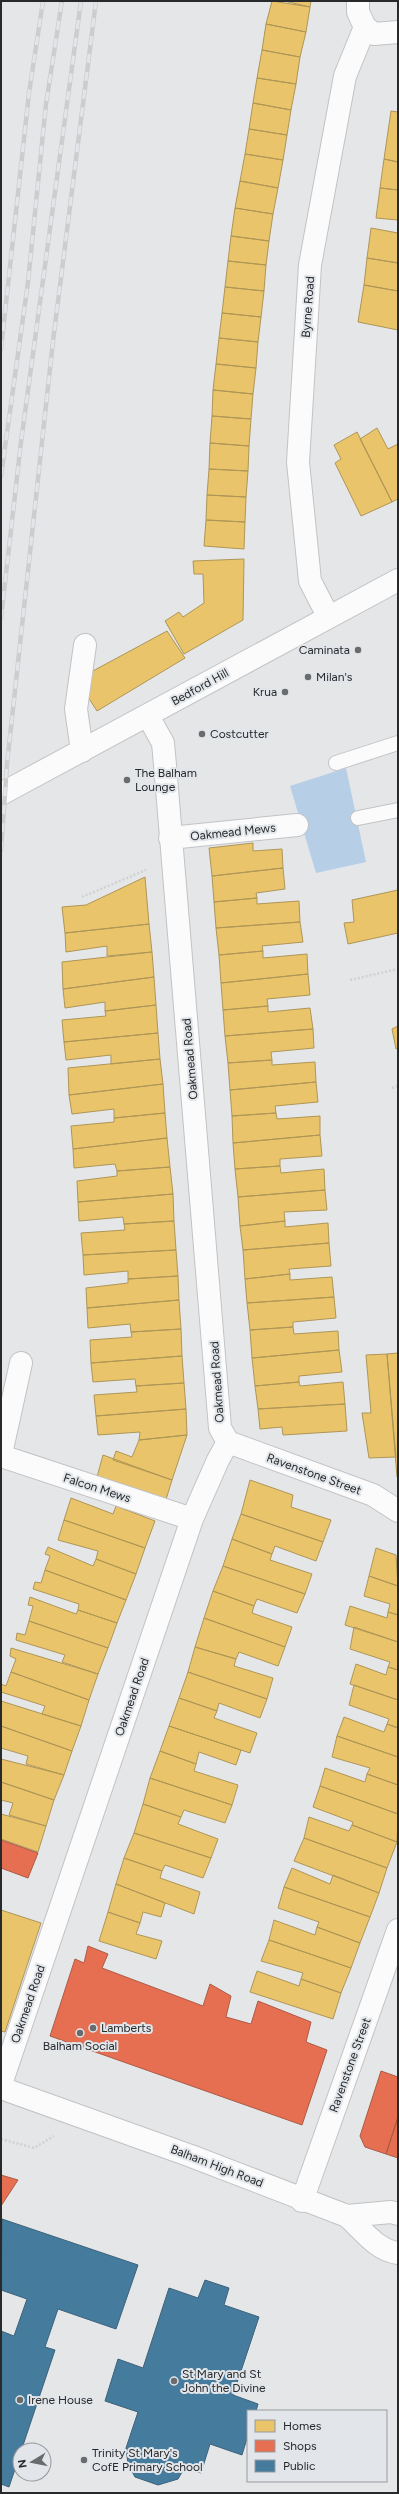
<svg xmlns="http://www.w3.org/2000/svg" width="399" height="2494" viewBox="0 0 399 2494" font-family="Figtree,sans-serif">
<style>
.green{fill:#b6cfe7}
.homes{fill:#e9c46a;stroke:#af9657}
.shops{fill:#e76f51;stroke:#ad5a45}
.public{fill:#457b9d;stroke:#3c627a}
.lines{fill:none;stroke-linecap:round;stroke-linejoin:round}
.service-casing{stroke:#c2c3c5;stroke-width:16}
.minor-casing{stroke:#c2c3c5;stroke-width:24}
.secondary-casing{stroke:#c2c3c5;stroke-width:24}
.trunk-casing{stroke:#c2c3c5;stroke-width:24}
.path{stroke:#d0d1d1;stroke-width:2.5;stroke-dasharray:2 2;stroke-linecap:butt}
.service{stroke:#fbfbfc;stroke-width:14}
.minor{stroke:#fbfbfc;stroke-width:22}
.secondary{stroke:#fbfbfc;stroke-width:22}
.trunk{stroke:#fbfbfc;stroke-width:22}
.rail-casing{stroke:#cdcdce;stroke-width:4.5}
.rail{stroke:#e2e6ea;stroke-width:3;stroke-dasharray:9;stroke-linecap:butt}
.poi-dot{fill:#696b6c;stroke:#e2e6ea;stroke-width:1.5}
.labels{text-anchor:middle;stroke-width:4;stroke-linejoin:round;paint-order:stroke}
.street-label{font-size:12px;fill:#27292a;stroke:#e2e6ea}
.poi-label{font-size:12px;fill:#27292a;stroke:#e2e6ea;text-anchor:start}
</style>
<rect width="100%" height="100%" fill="#e4e6e8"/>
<path class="green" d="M346,768L366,862L316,873L290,786Z"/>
<path class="homes" d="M272,1L310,7L306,32L266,24Z
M284,1H311L310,7Z
M266,24L306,32L300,57L262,50Z
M262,50L300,57L296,84L257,78Z
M257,78L296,84L291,110L253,103Z
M253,103L291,110L287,135L249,129Z
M391,111L398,112V162L384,159Z
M249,129L287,135L283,160L245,154Z
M245,154L283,160L278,188L240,181Z
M384,159L398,162V190L380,188Z
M240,181L278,188L273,214L235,208Z
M380,188L398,190V220L376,218Z
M235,208L273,214L269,241L231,236Z
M371,228L398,233V263L367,258Z
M231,236L269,241L266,265L228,261Z
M367,258L398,263V291L364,285Z
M228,261L266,265L264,291L225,287Z
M364,285L398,291V330L358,322Z
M225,287L264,291L261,317L222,313Z
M222,313L261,317L258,342L219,338Z
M219,338L258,342L256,368L216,364Z
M216,364L256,368L253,394L213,390Z
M213,390L253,394L251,419L212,416Z
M212,416L251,419L249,446L210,443Z
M377,428L388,449L398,444V499L392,502L360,439Z
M357,432L392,502L361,516L335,463L341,459L334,445Z
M210,443L249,446L248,471L209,469Z
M209,469L248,471L246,497L207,495Z
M207,495L246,497L245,522L206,520Z
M206,520L245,522L244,549L204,546Z
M244,559L243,620L184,654L165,621L179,612L183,617L204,603L203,574H194L193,561Z
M167,631L185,658L97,711L88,697L91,672Z
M253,843V851L282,849L283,868L212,876L209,848Z
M283,868L285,889L256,893L257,898L214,902L212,876Z
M145,877L149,924L65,933L62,907L86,905Z
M398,890V933L348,944L344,923L354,922L352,900Z
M257,898V904L299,901L300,922L216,928L214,902Z
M300,922L303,942L262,946L263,951L219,955L216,928Z
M149,924L152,952L107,956V946L66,952L65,933Z
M263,951V958L307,954L308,974L221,983L219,955Z
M152,952L154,977L63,989L62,962Z
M308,974L310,995L267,999L268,1006L223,1010L221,983Z
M154,977L156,1005L105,1011V1002L65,1008L63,989Z
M156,1005L158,1033L64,1042L62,1020L106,1016L105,1011Z
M268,1006V1012L310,1008L313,1029L225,1036L223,1010Z
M398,1026V1048L396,1049L392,1029Z
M313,1029L314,1048L271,1052L272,1060L228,1063L225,1036Z
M158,1033L160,1059L111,1064V1055L66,1060L64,1042Z
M160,1059L163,1084L69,1095L68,1068Z
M272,1060V1065L315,1062L316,1082L230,1090L228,1063Z
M316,1082L318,1102L275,1106L276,1113L232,1116L230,1090Z
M163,1084L165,1113L114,1118V1109L72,1114L69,1095Z
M165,1113L167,1138L73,1149L71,1126L114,1122V1118Z
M276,1113L277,1119L320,1116V1135L233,1143L232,1116Z
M320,1135L322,1156L280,1159V1166L235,1169L233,1143Z
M167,1138L170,1167L117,1171L115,1164L74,1168L73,1149Z
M280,1166L281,1173L324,1169L325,1190L238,1197L235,1169Z
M170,1167L173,1194L78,1202L77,1181L117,1176V1171Z
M325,1190L327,1210L284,1212L285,1221L240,1226L238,1197Z
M173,1194L174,1221L124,1224L123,1217L79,1221L78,1202Z
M174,1221L176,1250L83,1255L81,1233L125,1230L124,1224Z
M285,1221V1227L328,1223L329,1243L243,1250L240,1226Z
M329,1243L331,1266L289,1269L290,1274L245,1279L243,1250Z
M176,1250L178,1276L128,1279V1271L84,1275L83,1255Z
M290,1274V1280L332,1277L334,1297L247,1303L245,1279Z
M178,1276L179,1300L87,1308L86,1288L128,1283V1279Z
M334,1297L336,1318L293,1322V1327L250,1330L247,1303Z
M179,1300L181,1329L131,1332L130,1324L88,1328L87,1308Z
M293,1327L294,1334L338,1331L339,1350L252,1358L250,1330Z
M181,1329L182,1356L91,1363L90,1340L132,1337L131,1332Z
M339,1350L342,1372L299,1376V1382L255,1386L252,1358Z
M398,1353V1477H397L387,1354Z
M387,1354L396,1457L369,1458L362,1413H371L366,1355Z
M182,1356L184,1383L136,1386L135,1379L93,1382L91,1363Z
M299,1382L300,1386L343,1382L345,1404L258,1409L255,1386Z
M184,1383L186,1409L96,1416L94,1395L137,1392L136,1386Z
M345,1404L347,1431L283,1435L282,1427L260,1429L258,1409Z
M186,1409L187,1435L139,1440L140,1432L98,1435L96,1416Z
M187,1435L172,1480L113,1460L116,1451L132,1457L139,1440Z
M103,1455L172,1480L164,1506L121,1492L123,1484L97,1477Z
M250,1480L293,1495L291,1507L331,1520L323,1542L241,1514Z
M71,1498L113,1514L116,1506L155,1521L145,1548L64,1520Z
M241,1514L323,1542L316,1561L275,1546L272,1554L232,1539Z
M64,1520L145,1548L136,1574L96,1559L98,1551L58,1540Z
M232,1539L272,1554L270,1560L312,1574L305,1594L223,1566Z
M48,1547L93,1566L96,1559L136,1574L126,1600L45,1570L50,1556L45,1554Z
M376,1548L396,1555L398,1586L369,1576Z
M223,1566L305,1594L297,1613L257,1599L254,1606L213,1591Z
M45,1570L126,1600L117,1623L78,1610L79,1604L33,1589L35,1582L41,1583Z
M369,1576L398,1586V1615L388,1612L390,1604L364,1596Z
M213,1591L254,1606L252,1613L292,1627L285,1647L204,1618Z
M30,1597L76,1614L78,1610L117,1623L108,1648L29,1621L33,1606L28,1605Z
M350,1606L387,1618L388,1612L398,1615V1642L345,1625Z
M204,1618L285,1647L278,1666L239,1652L236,1659L195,1647Z
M29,1621L108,1648L98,1674L62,1662L65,1655L16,1640L17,1633L25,1635Z
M354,1627L398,1642V1670L388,1667L390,1662L350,1649Z
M195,1647L236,1659L234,1666L273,1678L267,1699L188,1672Z
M11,1648L98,1674L89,1700L11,1672L16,1659L10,1656Z
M356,1664L386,1675L388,1667L398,1670V1700L350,1684Z
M11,1672L89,1700L81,1726L42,1714L45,1706L1,1692V1684L6,1686Z
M188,1672L267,1699L260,1718L219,1703L217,1711L179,1698Z
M354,1685L398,1700V1728L387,1724L389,1719L349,1705Z
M179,1698L217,1711L214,1718L257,1733L250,1753L169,1726Z
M1,1701L81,1726L72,1751L1,1726Z
M344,1717L384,1732L387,1724L398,1728V1757L337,1736Z
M1,1726L72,1751L64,1775L26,1764L28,1756L1,1748Z
M169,1726L241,1750L236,1765L199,1752L196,1764L160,1751Z
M337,1736L398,1757V1785L367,1774L370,1768L332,1757Z
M160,1751L196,1764L194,1771L238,1785L232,1805L150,1778Z
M1,1759L64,1775L54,1800L1,1782Z
M325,1768L365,1782L367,1774L398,1785V1814L320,1786Z
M150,1778L232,1805L225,1823L184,1810L181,1817L143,1804Z
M1,1782L54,1800L46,1826L9,1815L13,1803L1,1800Z
M320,1786L398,1814L397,1842L352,1825L353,1822L313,1807Z
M143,1804L181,1817L178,1824L218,1839L211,1858L134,1833Z
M1,1814L46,1826L38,1852L1,1839Z
M309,1817L349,1831L352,1825L397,1842L387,1868L304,1838Z
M134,1833L211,1858L203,1878L165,1865L162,1871L124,1858Z
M304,1838L387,1868L379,1893L294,1861Z
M124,1858L162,1871L160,1878L200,1892L194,1914L116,1884Z
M292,1868L330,1884L333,1875L379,1893L370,1917L284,1887Z
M116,1884L165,1903L161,1917L143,1912L140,1923L108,1912Z
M284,1887L370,1917L360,1943L317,1927L319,1922L278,1908Z
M1,1910L41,1923L5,2032L1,2031Z
M108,1912L140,1923L136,1934L162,1941L156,1959L99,1941Z
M274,1920L315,1935L317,1927L360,1943L351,1968L269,1940Z
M269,1940L351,1968L341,1993L301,1979L303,1973L261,1961Z
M257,1971L299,1986L301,1979L341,1993L333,2019L250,1992Z"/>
<path class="shops" d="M1,1840L38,1853L28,1878L1,1868Z
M88,1946L108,1954L102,1968L203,2006L210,1984L231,1996L226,2017L251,2024L258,2001L311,2022L306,2042L327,2050L302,2125L50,2036L75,1959L84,1963Z
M381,2071L398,2077V2117L386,2154L365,2147L360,2136Z
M398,2117V2158L386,2154Z
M1,2175L18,2180L1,2206Z"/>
<path class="public" d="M2,2219L138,2265L116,2329L58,2309L45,2347L55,2350L9,2487L1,2484V2331L14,2336L27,2299L1,2290Z
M205,2280L229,2288L224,2305L259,2317L233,2395L258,2404L256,2411H248V2435L242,2455L210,2444L201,2473L185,2467L178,2479L158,2485L135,2477L128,2464L126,2448L138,2412L105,2401L118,2359L143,2368L169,2288L198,2298Z"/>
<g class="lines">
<defs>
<path id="service" d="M336,763L398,743
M358,818L398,810"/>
<path id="minor" d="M365,27L374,34L398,32
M328,616L310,581L298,462L310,265L345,76L365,27L358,12V1
M148,716L163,743L165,765L220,1428L228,1442
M82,751L76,709L85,645
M170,838L297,825
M228,1442L373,1495L398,1511
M1,1454L21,1363
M1,1456L192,1519
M1,2084L192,1519L218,1460L228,1442
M302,2201L398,1930"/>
<path id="secondary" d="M1,794L398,580"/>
<path id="trunk" d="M1,2088L191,2156L347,2216C363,2230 376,2250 398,2253
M347,2216L391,2212L398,2214"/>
</defs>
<use href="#service" class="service-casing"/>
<use href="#minor" class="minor-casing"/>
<use href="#secondary" class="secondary-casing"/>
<use href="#trunk" class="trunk-casing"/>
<path class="path" d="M82,897L146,870
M350,980L398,969
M392,1088L398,1086
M1,2139L34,2148L54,2136"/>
<use href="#service" class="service"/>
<use href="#minor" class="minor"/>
<use href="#secondary" class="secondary"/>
<use href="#trunk" class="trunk"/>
<defs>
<path id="rail" d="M1,349L29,93L43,1
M1,476L28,282L46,104L62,1
M1,618L21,442L81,1
M1,850L7,764L53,341L96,1"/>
</defs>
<use href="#rail" class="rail-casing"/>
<use href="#rail" class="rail"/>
</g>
<g class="poi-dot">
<circle cx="358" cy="650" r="4"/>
<circle cx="308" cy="677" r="4"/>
<circle cx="285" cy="692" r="4"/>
<circle cx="202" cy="734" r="4"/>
<circle cx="127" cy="780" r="4"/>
<circle cx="93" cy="2028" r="4"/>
<circle cx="80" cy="2033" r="4"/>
<circle cx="174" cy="2381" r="4"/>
<circle cx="20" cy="2400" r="4"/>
<circle cx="84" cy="2460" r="4"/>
</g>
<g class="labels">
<g class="street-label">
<text transform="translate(308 307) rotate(-86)" y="4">Byrne Road</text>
<text transform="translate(200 687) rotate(-29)" y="4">Bedford Hill</text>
<text transform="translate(233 832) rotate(-6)" y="4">Oakmead Mews</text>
<text transform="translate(190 1059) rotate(-95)" y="4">Oakmead Road</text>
<text transform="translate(217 1382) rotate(-94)" y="4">Oakmead Road</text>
<text transform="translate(314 1474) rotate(20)" y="4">Ravenstone Street</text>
<text transform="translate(97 1488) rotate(18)" y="4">Falcon Mews</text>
<text transform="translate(132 1697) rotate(-71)" y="4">Oakmead Road</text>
<text transform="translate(28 2004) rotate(-71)" y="4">Oakmead Road</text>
<text transform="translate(350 2065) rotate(-70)" y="4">Ravenstone Street</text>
<text transform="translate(217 2166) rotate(21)" y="4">Balham High Road</text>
</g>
<g class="poi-label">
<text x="350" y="654" text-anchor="end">Caminata</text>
<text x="316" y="681">Milan's</text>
<text x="277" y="696" text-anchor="end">Krua</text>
<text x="210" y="738">Costcutter</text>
<text x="135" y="777">The Balham<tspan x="135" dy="14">Lounge</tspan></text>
<text x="101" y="2032">Lamberts</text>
<text x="80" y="2050" text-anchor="middle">Balham Social</text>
<text x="182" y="2378">St Mary and St<tspan x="182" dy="14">John the Divine</tspan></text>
<text x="28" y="2404">Irene House</text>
<text x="92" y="2457">Trinity St Mary's<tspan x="92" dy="14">CofE Primary School</tspan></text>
</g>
</g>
<rect width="399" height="2494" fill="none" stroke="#27292a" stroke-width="4"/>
<rect x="247" y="2410" width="140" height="72" fill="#e2e6ea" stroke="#979a9d"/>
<rect x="255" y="2420" width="20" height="12" fill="#e9c46a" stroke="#979a9d"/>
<text x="283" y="2430" font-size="12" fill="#27292a">Homes</text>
<rect x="255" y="2440" width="20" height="12" fill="#e76f51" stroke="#979a9d"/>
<text x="283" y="2450" font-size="12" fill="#27292a">Shops</text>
<rect x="255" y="2460" width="20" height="12" fill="#457b9d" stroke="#979a9d"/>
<text x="283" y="2470" font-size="12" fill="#27292a">Public</text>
<g transform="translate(32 2462) rotate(260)"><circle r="19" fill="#e2e6ea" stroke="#979a9d"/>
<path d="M0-3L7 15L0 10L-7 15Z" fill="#696b6c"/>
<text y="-6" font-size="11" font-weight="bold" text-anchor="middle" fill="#27292a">N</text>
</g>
</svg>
